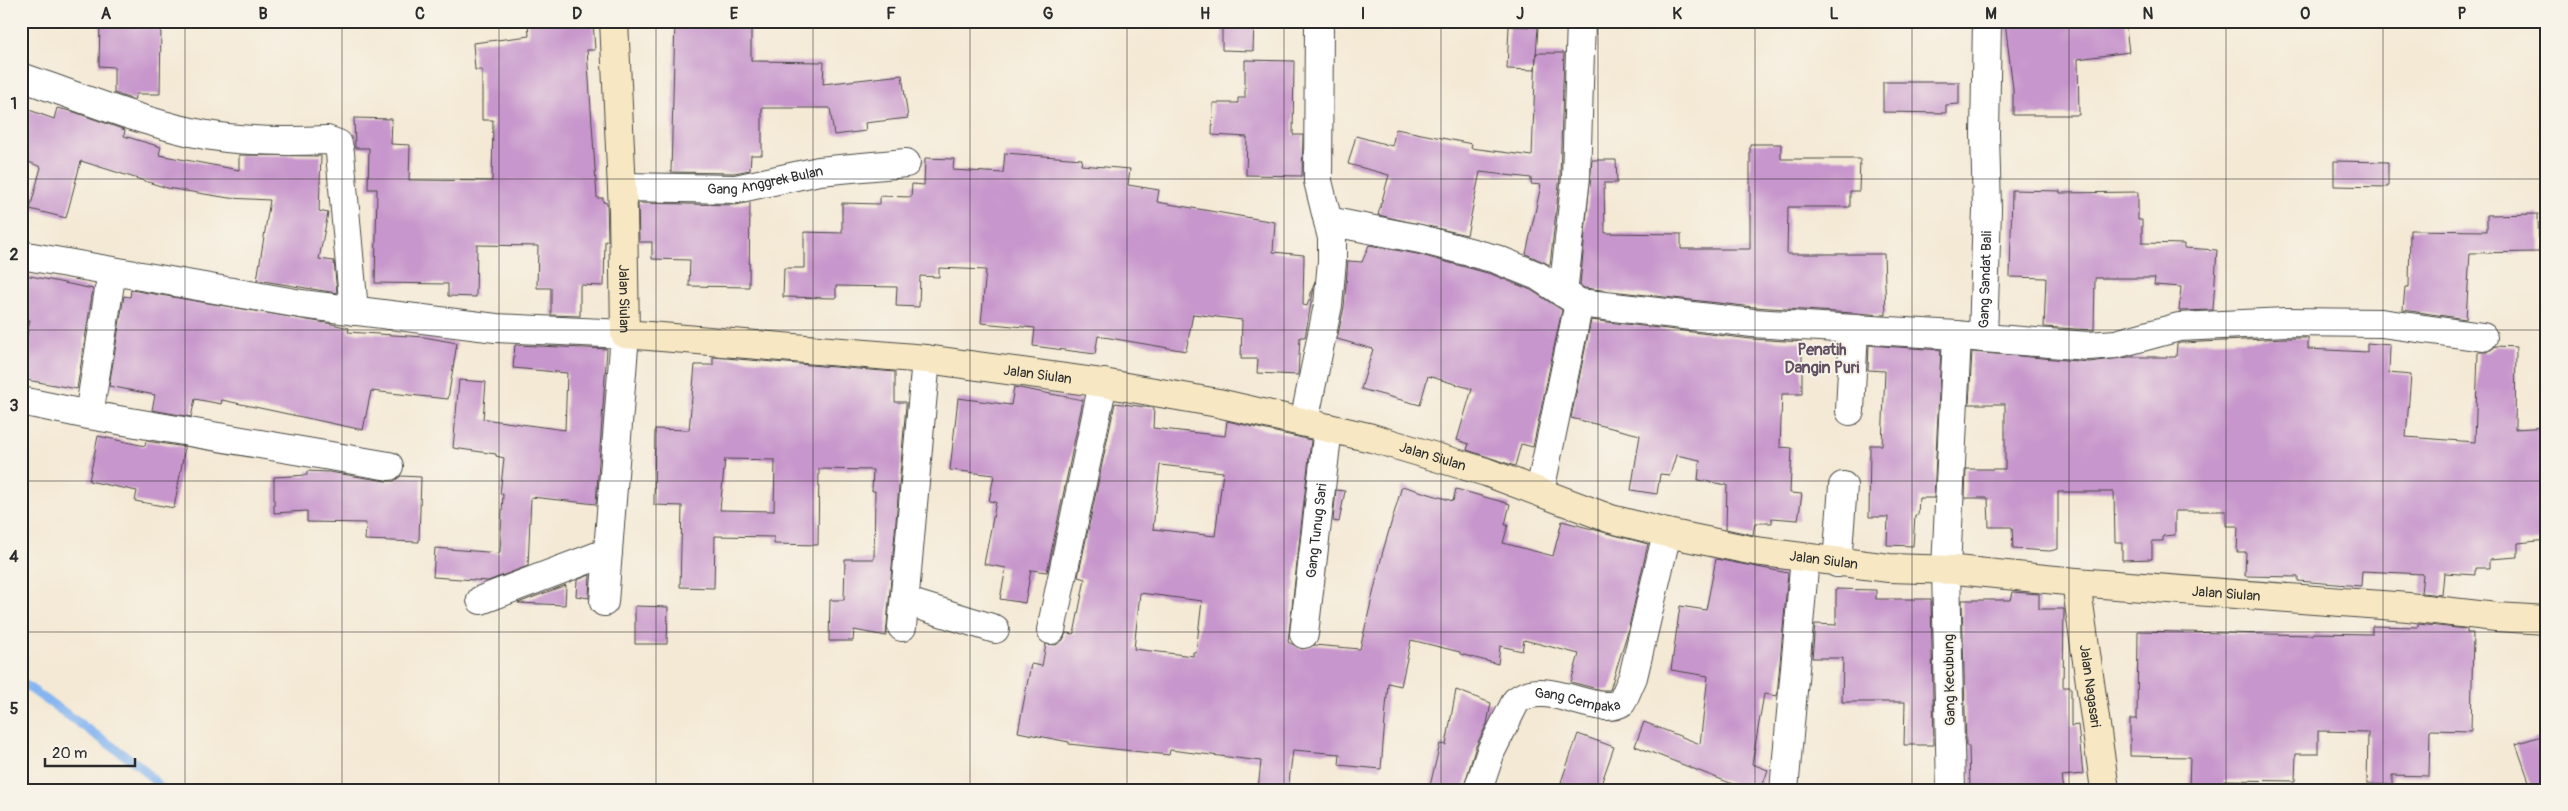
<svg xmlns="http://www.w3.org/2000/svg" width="2568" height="811" viewBox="0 0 2568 811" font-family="Pangolin,sans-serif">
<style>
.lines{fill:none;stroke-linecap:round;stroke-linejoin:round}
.stream{stroke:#85b5f0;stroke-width:9}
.building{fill:#c796cc;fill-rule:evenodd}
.street-casing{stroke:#494844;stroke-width:30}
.secondary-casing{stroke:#494844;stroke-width:30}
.street{stroke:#fff;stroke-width:28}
.secondary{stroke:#f7e8c3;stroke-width:28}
.grid{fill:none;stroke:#2b2b2b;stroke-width:1;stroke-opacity:0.55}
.labels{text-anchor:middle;stroke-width:4;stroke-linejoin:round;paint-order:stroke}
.street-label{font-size:14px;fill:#2b2b2b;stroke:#f7f3e8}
.quarter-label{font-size:16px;font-weight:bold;fill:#625063;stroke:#f7f3e8}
.neatline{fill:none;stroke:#2b2b2b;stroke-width:2}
.grid-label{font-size:16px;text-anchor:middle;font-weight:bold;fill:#2b2b2b}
</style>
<rect width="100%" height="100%" fill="#f7f3e8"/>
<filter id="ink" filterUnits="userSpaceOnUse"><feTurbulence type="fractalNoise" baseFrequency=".02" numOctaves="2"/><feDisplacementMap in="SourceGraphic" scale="10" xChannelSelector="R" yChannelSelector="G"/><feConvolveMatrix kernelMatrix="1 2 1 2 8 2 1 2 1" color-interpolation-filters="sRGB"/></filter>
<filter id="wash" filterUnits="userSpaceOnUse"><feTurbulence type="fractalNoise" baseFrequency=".0096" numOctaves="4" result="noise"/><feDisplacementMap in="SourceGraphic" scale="20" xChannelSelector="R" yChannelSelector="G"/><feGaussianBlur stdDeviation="1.12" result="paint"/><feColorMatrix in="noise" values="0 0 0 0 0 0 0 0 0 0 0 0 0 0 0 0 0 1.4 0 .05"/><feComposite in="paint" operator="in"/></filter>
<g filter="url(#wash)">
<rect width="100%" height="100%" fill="#f4e9d5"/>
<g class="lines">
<path class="stream" d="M21,682L140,766L163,790"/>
</g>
<g id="blocks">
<path class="building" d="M100,21H144V27H161L160,94H136L134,100L114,93V67L99,66Z
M528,21H593L595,50H587L597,198H603V202L607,203L608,241H605L604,286L580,285V316L551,315V288H537L538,246L477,245L476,297L448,296V284L375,283L377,189H368L369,148H355L354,118L392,119L391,144L410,145L409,180L492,181L493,120H482V70H475L473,43L529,36Z
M675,21H751V61L824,62L823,84L902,75L908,118L865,123L866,131L834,135L830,108H762V155H751L750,170L734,173L671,172Z
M1222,21H1254L1253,51L1222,50Z
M2005,21H2125L2129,52L2078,59L2079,115H2013V89Z
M1509,26L1538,27L1535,70L1507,69Z
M1536,53H1564L1560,176L1550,265L1526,254L1541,185L1531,184V178L1480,172L1467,235L1378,215L1389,175L1348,164L1356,136L1392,146L1396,129L1472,144L1471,148L1532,156Z
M1245,60L1294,61L1293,135H1303L1302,176L1246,175L1247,137L1212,135L1213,103H1238V98H1245Z
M1883,82H1959V104L1946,105V113L1883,112Z
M21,107L54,119L57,108L74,112L125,130L124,136L161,147L159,155L239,170V155L321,156L319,211L328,213L319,259L334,261L337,293L257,280L270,200L229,198L167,188L81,161L66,218L30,209L41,167L21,159Z
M1750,144H1781V159H1860L1859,191H1850V207H1788L1787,254H1884L1886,315L1754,307L1584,288L1580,285L1592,160H1616L1617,183H1604L1605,233L1681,234V249H1750Z
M1005,153L1082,159L1081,165L1130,169L1128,185L1159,190L1157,202L1275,222L1273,252L1304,255L1303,305L1307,306L1315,281L1305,337H1300L1298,375L1257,373L1258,359H1241L1242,320L1193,314L1186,351L1098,336L1095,354L1033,346L1035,328L981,323L986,270L939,268V277L920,276L919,307L896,306L897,287L836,286V298L783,297L784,268H804V232L842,233V203L880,204V196L911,197L912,184L924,185L925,158L954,159L953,170L1003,173Z
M2334,161L2388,162V187L2334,186Z
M2012,190L2060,191V193L2138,192V220H2142V243L2184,244V248L2217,250L2213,310L2179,311L2181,287L2154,285L2155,278H2095L2094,330L2044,327L2046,278L2010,277Z
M750,202L749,287L689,286L690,260L652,259V242H639L638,203L736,205Z
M2538,214L2539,252L2470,253L2466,319L2403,310L2405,287H2409L2410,230L2487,231V215Z
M1369,245L1417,254L1491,274L1531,290L1562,310L1533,447L1521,444L1515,466L1467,450L1469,444L1457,440L1472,389L1428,376L1420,405L1361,389L1373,349L1337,339L1344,307L1348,261L1362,262Z
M21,274L93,289L77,389L21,379V363L30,320L21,318Z
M131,290L332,324L349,328L348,332L424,337L457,343L448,399L371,391L363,430L222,400L221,404L195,399L191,417L152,410L155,395L109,386L124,296L130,297Z
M1591,320L1751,339L1802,342V394H1782L1780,447L1792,448L1790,493L1802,494L1798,520L1772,518V523H1755L1753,535L1726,529L1727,485L1698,480L1700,460L1676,455L1670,475L1660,474L1657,494L1631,490L1640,435L1571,418Z
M2286,338H2308V349L2367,352V343L2390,345L2389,373L2411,375L2406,437L2475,442L2478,352H2488L2496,346L2516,347L2515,429L2547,427V540L2518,543V557L2490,559V568H2475V575L2444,573L2442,595L2421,593L2423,574L2362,571L2361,586L2298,581V577L2245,576L2246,552H2237L2238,526H2226V511H2175V535L2163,536V541H2152V559L2122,560V542H2115L2114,492H2058V549L2050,551L2013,549L2012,527H1989L1988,498H1965L1966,469H2005V404H1969L1972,352L2089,362L2129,357H2176L2177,344L2181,343Z
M515,345L607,349L596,504L531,497L528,566L488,581L433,577L435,548L500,553L503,494H500L504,458L496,456V454L453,448L459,380L486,382L483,419L565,430L567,373L513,368Z
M1869,345L1941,350L1934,498H1919L1918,515H1915L1913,546L1887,545L1888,517H1869L1870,445H1882L1885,371L1868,370Z
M713,357L895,372V402H906V406L886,636L854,630L853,641H829L830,600H844L845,559H874L875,491H872L873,470L819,469L818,545L774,544V537L715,536L714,588L680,587L682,506L654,505L655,429L689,430L695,365H713ZM725,459L775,460L774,511L720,510Z
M1014,387L1083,400L1047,572L1031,570L1025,603L1000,599L1006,568L984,564L996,502L989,501L994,475L950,470L958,398L1011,405Z
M1115,403L1154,408L1153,428L1225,436L1227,421L1311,440L1288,642L1302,649L1314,645L1360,649L1383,551L1402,486L1453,501L1456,489L1510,504L1505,525H1508L1503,543L1553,556L1562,521L1648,544L1628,631L1610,690H1601L1571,682L1579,654L1524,640L1522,651L1500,646L1498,664L1460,654V652L1411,640L1401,686L1388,683L1381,769L1339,765L1340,754L1293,750L1288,790H1258L1261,761L1170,750L1169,755L1069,744V742L1018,732L1031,664L1042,666L1046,644L1056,645L1063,640L1066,633L1074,634L1085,579L1078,577ZM1160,465L1223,472L1215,536L1153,529ZM1140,593L1202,601L1196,652H1193V656L1134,649Z
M98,436L145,446L146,441L185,447L174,508L135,501L137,491L89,481Z
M307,471L329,472L386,481H394L401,476L421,477L419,542L365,540L366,523L307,522V511L274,513V477L307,475Z
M1336,490L1345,491L1339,522L1333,521Z
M1716,559L1788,573L1777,696L1764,694L1752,764L1768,770L1761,790H1748L1635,746L1644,722L1700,744L1708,676L1671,670L1680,606L1706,610Z
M590,575L589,598L576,596L577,580Z
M566,585L565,605L518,603Z
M1836,589L1876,590V599H1931L1934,745H1904L1905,702H1842L1843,658H1812L1815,624L1836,625Z
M2013,592L2039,594V609H2064L2063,687H2071V726L2078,725L2083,774L2062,776L2064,790H1970L1969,746H1966L1962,600H2011Z
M635,606L668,607L667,644H635Z
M2418,624L2467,629V633H2473L2471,731L2430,730L2429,776L2392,775V785L2367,784L2368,732L2318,731V754H2296L2295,781L2224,780V790H2189L2190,757L2130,756V719H2137L2138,631L2313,635V633L2372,634V626L2418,627Z
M1456,690L1491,703L1487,724L1476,746L1463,790H1429L1440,744L1446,745Z
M1578,734L1614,747L1599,790H1583L1561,782Z
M2547,734V790H2532L2516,744Z"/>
</g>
</g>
<g filter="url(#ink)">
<use href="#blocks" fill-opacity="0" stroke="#494844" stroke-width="1"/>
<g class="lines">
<defs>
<g id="street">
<path d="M21,77C77,96 133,119 191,132C234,142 283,142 327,140L338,144L340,153L354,311"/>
<path id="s1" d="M622,187L736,189L819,171L906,163"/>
<path d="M1328,221L1420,239L1496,259L1538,276L1579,303L1753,323L1957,335"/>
<path d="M21,255L301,304L496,328L625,334L604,602"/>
<path d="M1563,293L1576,177L1581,21"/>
<path d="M1983,338L2088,346L2116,344L2179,327L2286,322L2381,323L2483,337"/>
<path d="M21,401L89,415L389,466"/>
<path d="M1850,411L1854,329"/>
<path d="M89,415L112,271"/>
<path d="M1304,422L1328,305L1332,261V238L1318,181L1319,21"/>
<path d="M1540,491L1579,303"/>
<path d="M1837,563L1843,486"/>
<path d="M481,600L608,552"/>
<path d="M905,601L995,629"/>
<path d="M902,627L926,359"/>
<path d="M1051,630L1103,383"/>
<path id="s2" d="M1304,634L1328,428"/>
<path id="s3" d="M1478,790L1491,751L1516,701C1546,676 1597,719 1622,702L1633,677L1667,533"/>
<path d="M1784,790L1805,558"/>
<path id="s4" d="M1951,790L1946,569L1957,335L1983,338L1987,209L1985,134L1987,21"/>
</g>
<g id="secondary">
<path id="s5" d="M614,21L623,211L625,334L926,359L1103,383L1218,403L1372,438L1486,472L1611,519L1667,533L1755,551L1889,568L1956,570L2076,582L2408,607L2496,617L2547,620"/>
<path id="s6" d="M2076,582L2105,790"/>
</g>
</defs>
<use href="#street" class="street-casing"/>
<use href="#secondary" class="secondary-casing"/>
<use href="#street" class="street"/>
<use href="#secondary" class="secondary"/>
</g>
</g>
<path class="grid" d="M185,21V790M342,21V790M499,21V790M656,21V790M813,21V790M970,21V790M1127,21V790M1284,21V790M1441,21V790M1598,21V790M1755,21V790M1912,21V790M2069,21V790M2226,21V790M2383,21V790M21,179H2547M21,330H2547M21,481H2547M21,632H2547"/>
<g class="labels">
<g class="street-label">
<text dy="5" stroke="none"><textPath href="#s1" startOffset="144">Gang Anggrek Bulan</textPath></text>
<text dy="5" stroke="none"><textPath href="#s4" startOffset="540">Gang Sandat Bali</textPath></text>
<text dy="5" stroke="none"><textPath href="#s5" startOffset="278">Jalan Siulan</textPath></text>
<text dy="5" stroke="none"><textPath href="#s5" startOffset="728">Jalan Siulan</textPath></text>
<text dy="5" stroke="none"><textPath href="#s5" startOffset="1132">Jalan Siulan</textPath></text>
<text dy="5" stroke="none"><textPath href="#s2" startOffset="104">Gang Tunug Sari</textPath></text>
<text dy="5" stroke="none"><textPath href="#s5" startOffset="1538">Jalan Siulan</textPath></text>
<text dy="5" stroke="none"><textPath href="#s5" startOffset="1942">Jalan Siulan</textPath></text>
<text transform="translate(1949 680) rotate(-91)" y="5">Gang Kecubung</text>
<text dy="5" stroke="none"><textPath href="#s6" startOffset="105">Jalan Nagasari</textPath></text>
<text dy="5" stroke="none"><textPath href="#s3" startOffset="161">Gang Cempaka</textPath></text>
</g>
<g class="quarter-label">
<text x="1822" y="355">Penatih<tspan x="1822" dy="18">Dangin Puri</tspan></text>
</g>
</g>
<rect width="2568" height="811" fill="none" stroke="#f7f3e8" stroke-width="55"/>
<path d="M45 758v8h90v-8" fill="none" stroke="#2b2b2b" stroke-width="2.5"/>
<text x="52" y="758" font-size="15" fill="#2b2b2b" stroke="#f7f3e8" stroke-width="4" paint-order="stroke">20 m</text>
<rect x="28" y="28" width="2512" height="756" class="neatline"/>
<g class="grid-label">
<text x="106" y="19">A</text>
<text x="263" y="19">B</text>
<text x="420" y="19">C</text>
<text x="577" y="19">D</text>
<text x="734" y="19">E</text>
<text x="891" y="19">F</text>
<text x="1048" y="19">G</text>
<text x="1205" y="19">H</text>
<text x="1363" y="19">I</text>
<text x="1520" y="19">J</text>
<text x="1677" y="19">K</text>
<text x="1834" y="19">L</text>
<text x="1991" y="19">M</text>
<text x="2148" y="19">N</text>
<text x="2305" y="19">O</text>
<text x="2462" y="19">P</text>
<text x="14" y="109">1</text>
<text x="14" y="260">2</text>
<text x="14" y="411">3</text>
<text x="14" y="562">4</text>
<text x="14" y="714">5</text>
</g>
</svg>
